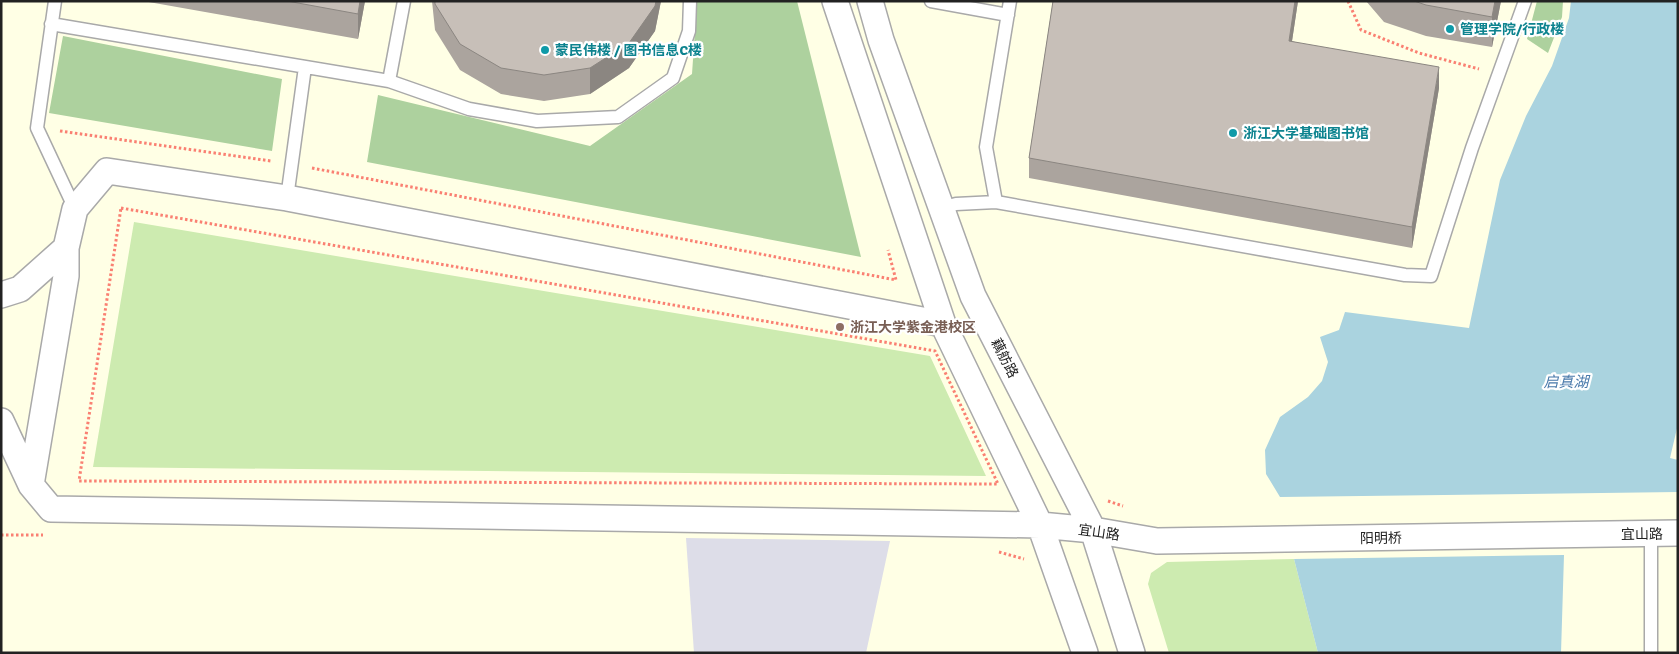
<svg xmlns="http://www.w3.org/2000/svg" width="1679" height="654" viewBox="0 0 1679 654" font-family="Signika,'Noto Sans SC',sans-serif">
<style>
.education{fill:#ffffe5}
.grass{fill:#cdebb0}
.forest{fill:#add19e}
.plaza{fill:#dddde8}
.water{fill:#aad3df}
.lines{fill:none;stroke-linecap:round;stroke-linejoin:round}
.lane-casing{stroke:#a9a9a9;stroke-width:15}
.street-casing{stroke:#a9a9a9;stroke-width:28}
.path{stroke:#fa8072;stroke-width:3;stroke-dasharray:2.5 2.5;stroke-linecap:butt}
.lane{stroke:#fff;stroke-width:12}
.street{stroke:#fff;stroke-width:25}
.wall{fill:#aba49e}
.shaded-wall{fill:#8b8681}
.building{fill:#c7bfb8;stroke:#8b8681}
.culture-dot{fill:#0f9aa8;stroke:#fff;stroke-width:2}
.education-dot{fill:#8d6e63;stroke:#fff;stroke-width:2}
.labels{text-anchor:middle;stroke-width:4.5;stroke-linejoin:round;paint-order:stroke}
.culture-label{font-size:14px;font-weight:bold;fill:#0d838f;stroke:#fff;text-anchor:start}
.education-label{font-size:14px;font-weight:bold;fill:#785e54;stroke:#fff;text-anchor:start}
.street-label{font-size:14px;fill:#222;stroke:#fff}
.water-label{font-size:15px;font-style:italic;fill:#4a7aab;stroke:#fff}
</style>
<rect width="100%" height="100%" fill="#f2efe9"/>
<path class="education" d="M1,1H1678V653H1Z"/>
<path class="grass" d="M134,222L930,356L986,476L93,467Z
M1294,559L1318,653H1169L1148,584L1151,573L1167,562Z"/>
<path class="forest" d="M697,1H797L861,257L367,162L378,95L590,146L692,74Z
M1537,1H1563L1562,17L1548,53L1527,39Z
M63,36L282,79L272,151L49,113Z"/>
<path class="plaza" d="M686,538L890,541L866,653H694Z"/>
<path class="water" d="M1571,1H1678V424L1670,458L1678,460V492L1280,497L1266,474L1265,450L1280,417L1308,397L1322,381L1328,362L1320,337L1339,330L1345,312L1469,328L1500,180L1526,116L1552,66L1569,18Z
M1564,555L1561,653H1318L1294,559Z"/>
<g class="lines">
<defs>
<path id="lane" d="M55,1L37,128L75,209
M931,1L1008,15
M51,24L389,81L469,109L537,121L618,117L673,78L689,31L690,1
M389,81L404,1
M287,198L305,67
M996,202L986,147L1010,1
M942,208L956,204L996,202L1405,275L1431,276L1472,148L1525,1
M1651,534V653"/>
<path id="street" d="M835,1L943,324L1040,525L1085,653
M870,1L881,40L973,296L1093,530L1132,653
M1,295L20,289L66,248L75,209L107,171L287,198L943,324
M1,421L31,485L51,509L1040,525L1093,530L1157,541L1678,533
M31,485L66,276V248"/>
</defs>
<use href="#lane" class="lane-casing"/>
<use href="#street" class="street-casing"/>
<path class="path" d="M1348,1L1361,30L1419,53L1479,69
M60,131L271,161
M312,168L896,280L888,250
M121,208L935,351L998,484L79,481Z
M1108,501L1123,506
M1,535H43
M999,552L1024,559"/>
<use href="#lane" class="lane"/>
<use href="#street" class="street"/>
</g>
<path class="wall" d="M143,1H365L358,39Z
M432,1H661L655,31L629,68L590,94L544,101L501,94L460,70L435,30Z
M1053,1H1298L1292,41L1439,88L1412,248L1029,178V158Z
M1366,1H1501L1492,47L1426,36L1384,22Z"/>
<path class="shaded-wall" d="M360,1H365L358,39V14Z
M656,1H661L655,31L629,68L590,94V68Z
M1295,1H1298L1289,61V41Z
M1495,1H1501L1492,47V17Z
M1439,67V88L1412,248V227Z"/>
<path class="building" d="M287,1H360L358,14Z
M435,1H656L655,6L629,43L590,68L544,75L501,68L460,44L435,4Z
M1053,1H1295L1289,41L1439,67L1412,227L1029,158Z
M1414,1H1495L1492,17L1426,5Z"/>
<g class="culture-dot">
<circle cx="1450" cy="29" r="5"/>
<circle cx="545" cy="50" r="5"/>
<circle cx="1233" cy="133" r="5"/>
</g>
<circle class="education-dot" cx="840" cy="327" r="5"/>
<g class="labels">
<g class="culture-label">
<text x="1460" y="34">管理学院/行政楼</text>
<text x="555" y="55">蒙民伟楼 / 图书信息C楼</text>
<text x="1243" y="138">浙江大学基础图书馆</text>
</g>
<g class="education-label">
<text x="850" y="332">浙江大学紫金港校区</text>
</g>
<g class="street-label">
<text transform="translate(1005 358) rotate(63)" y="5">藕舫路</text>
<text transform="translate(1099 532) rotate(8)" y="5">宜山路</text>
<text transform="translate(1642 534) rotate(-1)" y="5">宜山路</text>
<text transform="translate(1381 538) rotate(-1)" y="5">阳明桥</text>
</g>
<g class="water-label">
<text x="1566" y="387">启真湖</text>
</g>
</g>
<rect width="1679" height="654" fill="none" stroke="#222222" stroke-width="5"/>
</svg>
